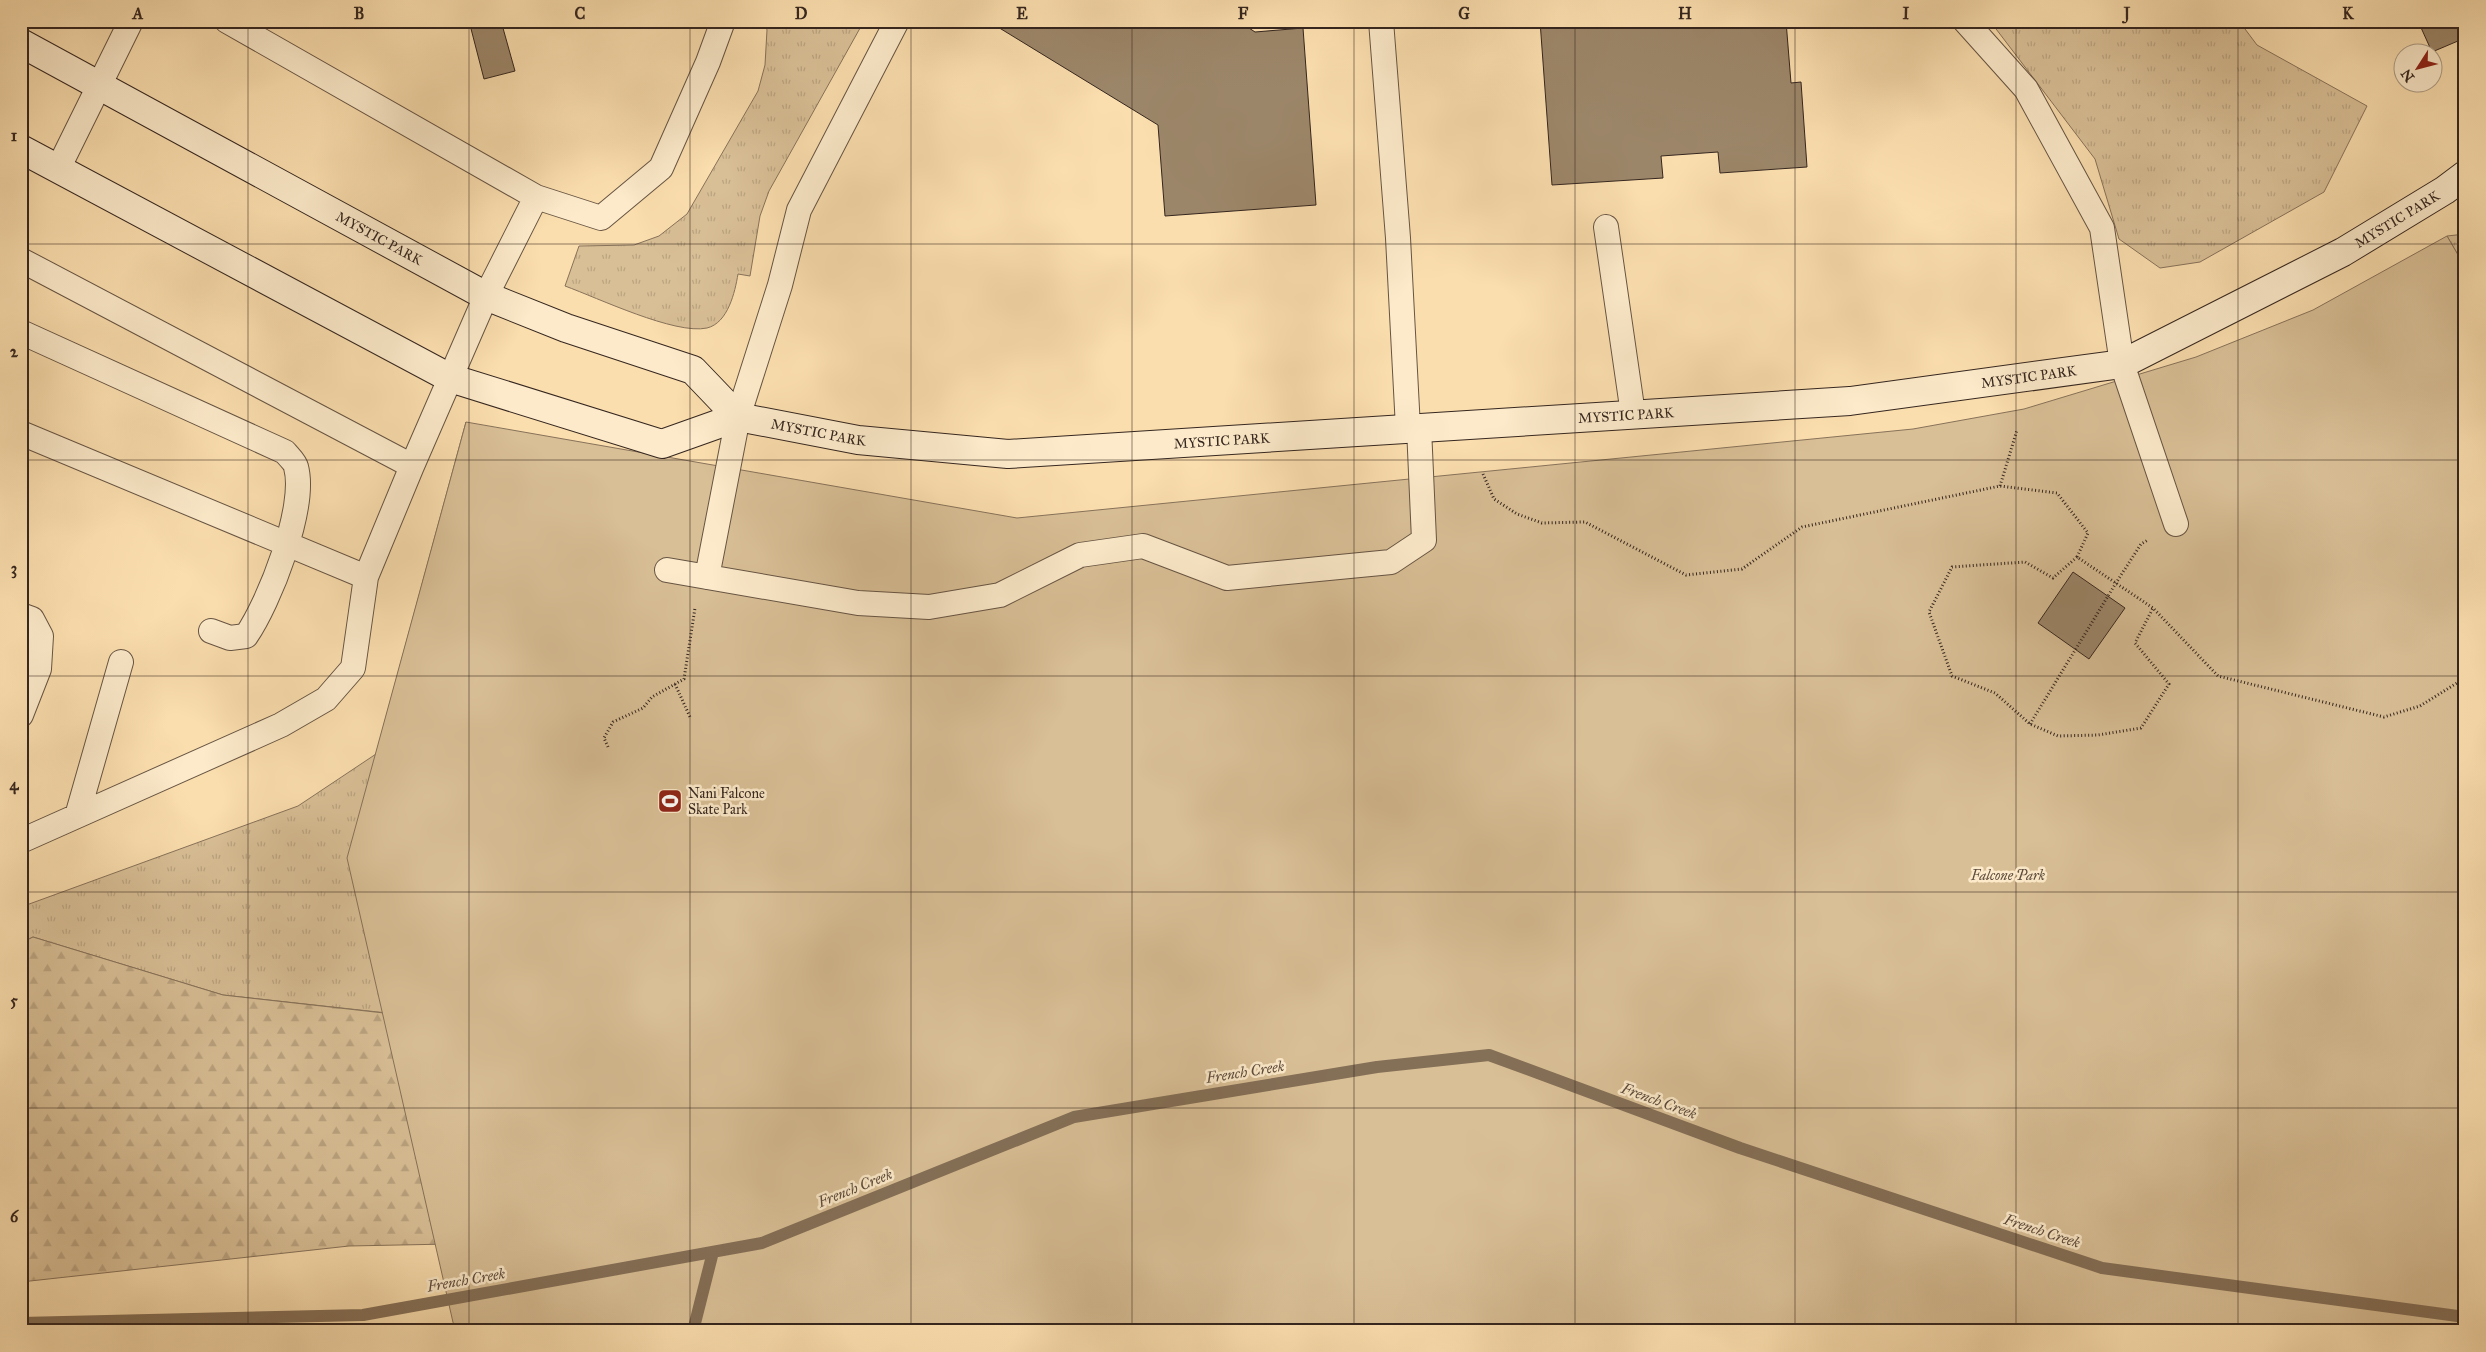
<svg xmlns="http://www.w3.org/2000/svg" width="2486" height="1352" viewBox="0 0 2486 1352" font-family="'IM FELL Great Primer',serif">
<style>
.grass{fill:url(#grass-tufts);stroke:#87725a}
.forest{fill:url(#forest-firs);stroke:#87725a}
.park{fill:#d9bf96;stroke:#87725a}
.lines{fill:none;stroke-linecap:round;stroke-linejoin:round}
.stream{stroke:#846f57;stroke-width:12}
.building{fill:#9c8669;stroke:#35261f}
.lane-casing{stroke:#665443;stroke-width:26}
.secondary-casing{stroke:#35261f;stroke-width:30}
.path{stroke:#35261f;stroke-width:3;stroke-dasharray:1 2.5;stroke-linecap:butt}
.lane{stroke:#fceaca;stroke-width:24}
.secondary{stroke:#fceaca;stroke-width:28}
.grid{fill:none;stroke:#35261f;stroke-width:1;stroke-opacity:0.55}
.labels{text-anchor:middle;stroke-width:5;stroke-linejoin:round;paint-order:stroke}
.street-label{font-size:14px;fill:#35261f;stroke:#fceaca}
.poi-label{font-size:14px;fill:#35261f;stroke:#fceaca;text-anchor:start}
.park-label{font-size:14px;font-style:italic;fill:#5e4c3d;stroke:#fceaca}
.water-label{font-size:15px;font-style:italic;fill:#5c4a3b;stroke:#fceaca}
.neatline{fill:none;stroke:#35261f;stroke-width:2}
.grid-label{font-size:16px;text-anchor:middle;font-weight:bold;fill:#35261f}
</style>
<defs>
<pattern id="grass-tufts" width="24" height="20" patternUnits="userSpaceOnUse" patternTransform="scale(1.25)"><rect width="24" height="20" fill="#d9bf96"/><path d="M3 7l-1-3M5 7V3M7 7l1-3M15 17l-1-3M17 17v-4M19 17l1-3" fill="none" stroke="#bba481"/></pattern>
<pattern id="forest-firs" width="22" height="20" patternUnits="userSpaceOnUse" patternTransform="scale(1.25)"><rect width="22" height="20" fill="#d9bf96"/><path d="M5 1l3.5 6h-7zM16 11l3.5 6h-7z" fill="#bba481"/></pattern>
</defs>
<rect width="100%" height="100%" fill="#fbdeae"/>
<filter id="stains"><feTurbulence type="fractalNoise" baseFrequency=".004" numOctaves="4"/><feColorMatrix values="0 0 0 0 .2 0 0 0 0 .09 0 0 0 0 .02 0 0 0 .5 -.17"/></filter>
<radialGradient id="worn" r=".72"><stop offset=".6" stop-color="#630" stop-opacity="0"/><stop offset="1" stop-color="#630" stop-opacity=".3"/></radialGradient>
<path class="grass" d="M765,21H864L769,191L760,216L750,276L738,274C735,292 728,323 707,328C675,335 598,298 565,286L579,246L634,245L659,236L687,214L758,91L765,65L767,30Z
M1990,21H2239L2257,45L2367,106L2324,192L2200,262L2160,268L2119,239L2095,159Z
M2465,234V267L2447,236Z
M466,422L387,1013L223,995L33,937L21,943V907L298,806L376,754Z"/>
<path class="forest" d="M33,937L223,995L527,1029L651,1240L349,1246L21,1282V943Z"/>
<path class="park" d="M2447,236L2465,267V1331H455L347,858L466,422L1017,518L1913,429L2024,409L2196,357L2313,310Z"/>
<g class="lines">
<path class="stream" d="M21,1323L363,1315L762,1243L1074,1117L1377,1067L1489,1055L1740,1148L2102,1268L2465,1317
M693,1331L713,1252"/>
</g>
<path class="building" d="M469,21H501L515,71L484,79Z
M988,21H1249L1246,26L1255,32L1303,28L1316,205L1165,216L1158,125Z
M1540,21H1786L1791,83L1801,82L1807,167L1720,173L1718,152L1661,156L1663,178L1552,185Z
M2418,21H2465V38L2432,52Z
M2073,572L2125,608L2089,659L2038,623Z"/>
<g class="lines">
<defs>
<path id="lane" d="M227,21L536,197
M1381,21L1398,238L1408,428
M1965,21L2026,89L2102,228L2122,364L2176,524
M58,169L131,21
M1606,227L1633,414
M21,260L412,466L486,296L536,197L601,218L661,168L708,62L723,21
M21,332L285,452C288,456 295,462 296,467C307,507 269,603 246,636L230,638L211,631
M21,433L366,577L412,466
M667,570L858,603L929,607L1000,595L1080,555L1143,546L1227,578L1391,562L1424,540L1419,428
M707,577L738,417L780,285L799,210L897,21
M21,615L32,619L41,636L39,669L21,715
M77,816L121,662
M21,841L281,725L326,699L353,668L366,577"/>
<g id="secondary">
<path id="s1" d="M21,43L486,296L566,328L693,370L738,417"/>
<path id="s2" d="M21,149L450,378L662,444L738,417L858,440L1008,454L1850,401L2122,364L2343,252L2445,190L2465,175"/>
</g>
</defs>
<use href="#lane" class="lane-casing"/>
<use href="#secondary" class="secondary-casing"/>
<path class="path" d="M1483,474L1494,499L1517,514L1542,523L1585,522L1686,575L1742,569L1802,527L2000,486L2057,493L2088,533L2077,557L2153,608L2218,676L2384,717L2420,706L2465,678
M2000,486L2017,430
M2077,557L2053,578L2025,562L1952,567L1929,612L1952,676L1995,693L2030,724L2058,736L2098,735L2141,728L2169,684L2135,643L2153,608
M675,684L690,717
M2030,724L2116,583L2141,544L2148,540
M608,747L604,738L613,722L643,708L652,697L684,679L695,608"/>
<use href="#lane" class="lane"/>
<use href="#secondary" class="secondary"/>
</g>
<path class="grid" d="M248,21V1331M469,21V1331M690,21V1331M911,21V1331M1132,21V1331M1354,21V1331M1575,21V1331M1795,21V1331M2016,21V1331M2238,21V1331M21,244H2465M21,460H2465M21,676H2465M21,892H2465M21,1108H2465"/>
<defs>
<symbol id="stadium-square" viewBox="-11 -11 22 22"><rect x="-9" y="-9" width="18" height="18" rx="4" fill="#8f2418" stroke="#fceaca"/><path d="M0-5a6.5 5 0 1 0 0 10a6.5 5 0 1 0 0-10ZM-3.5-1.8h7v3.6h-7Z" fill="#fff"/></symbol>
</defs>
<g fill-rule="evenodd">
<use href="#stadium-square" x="656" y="787" width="28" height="28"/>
</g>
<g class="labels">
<g class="street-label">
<text dy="5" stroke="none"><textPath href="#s2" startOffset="2491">MYSTIC PARK</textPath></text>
<text dy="5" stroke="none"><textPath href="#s1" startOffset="408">MYSTIC PARK</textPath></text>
<text dy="5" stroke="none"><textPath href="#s2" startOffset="2086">MYSTIC PARK</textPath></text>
<text dy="5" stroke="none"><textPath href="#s2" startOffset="1681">MYSTIC PARK</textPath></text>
<text dy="5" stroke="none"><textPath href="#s2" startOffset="871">MYSTIC PARK</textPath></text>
<text dy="5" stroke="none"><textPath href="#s2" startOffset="1276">MYSTIC PARK</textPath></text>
</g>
<g class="poi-label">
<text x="688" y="798">Nani Falcone<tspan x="688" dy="16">Skate Park</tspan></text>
</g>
<g class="park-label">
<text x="2008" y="880">Falcone Park</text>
</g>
<g class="water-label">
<text transform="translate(1245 1072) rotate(-9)" y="5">French Creek</text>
<text transform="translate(1659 1101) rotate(20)" y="5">French Creek</text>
<text transform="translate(855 1188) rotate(-22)" y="5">French Creek</text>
<text transform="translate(2042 1231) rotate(18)" y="5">French Creek</text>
<text transform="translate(466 1280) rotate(-10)" y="5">French Creek</text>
</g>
</g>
<rect width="2486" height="1352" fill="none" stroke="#fbdeae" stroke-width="55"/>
<g transform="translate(2418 68) rotate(234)"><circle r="24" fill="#fceaca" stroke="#ac9c86"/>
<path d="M0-4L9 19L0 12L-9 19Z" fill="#8f2418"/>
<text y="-8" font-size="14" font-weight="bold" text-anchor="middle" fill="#35261f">N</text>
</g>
<rect x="28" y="28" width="2430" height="1296" class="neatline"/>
<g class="grid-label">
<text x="138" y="19">A</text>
<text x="359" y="19">B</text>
<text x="580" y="19">C</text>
<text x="801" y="19">D</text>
<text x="1022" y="19">E</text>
<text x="1243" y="19">F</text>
<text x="1464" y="19">G</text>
<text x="1685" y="19">H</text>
<text x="1906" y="19">I</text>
<text x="2127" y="19">J</text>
<text x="2348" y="19">K</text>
<text x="14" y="141">1</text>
<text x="14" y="357">2</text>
<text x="14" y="574">3</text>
<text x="14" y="790">4</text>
<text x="14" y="1006">5</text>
<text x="14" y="1222">6</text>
</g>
<rect width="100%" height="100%" filter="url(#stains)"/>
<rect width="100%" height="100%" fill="url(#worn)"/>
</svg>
